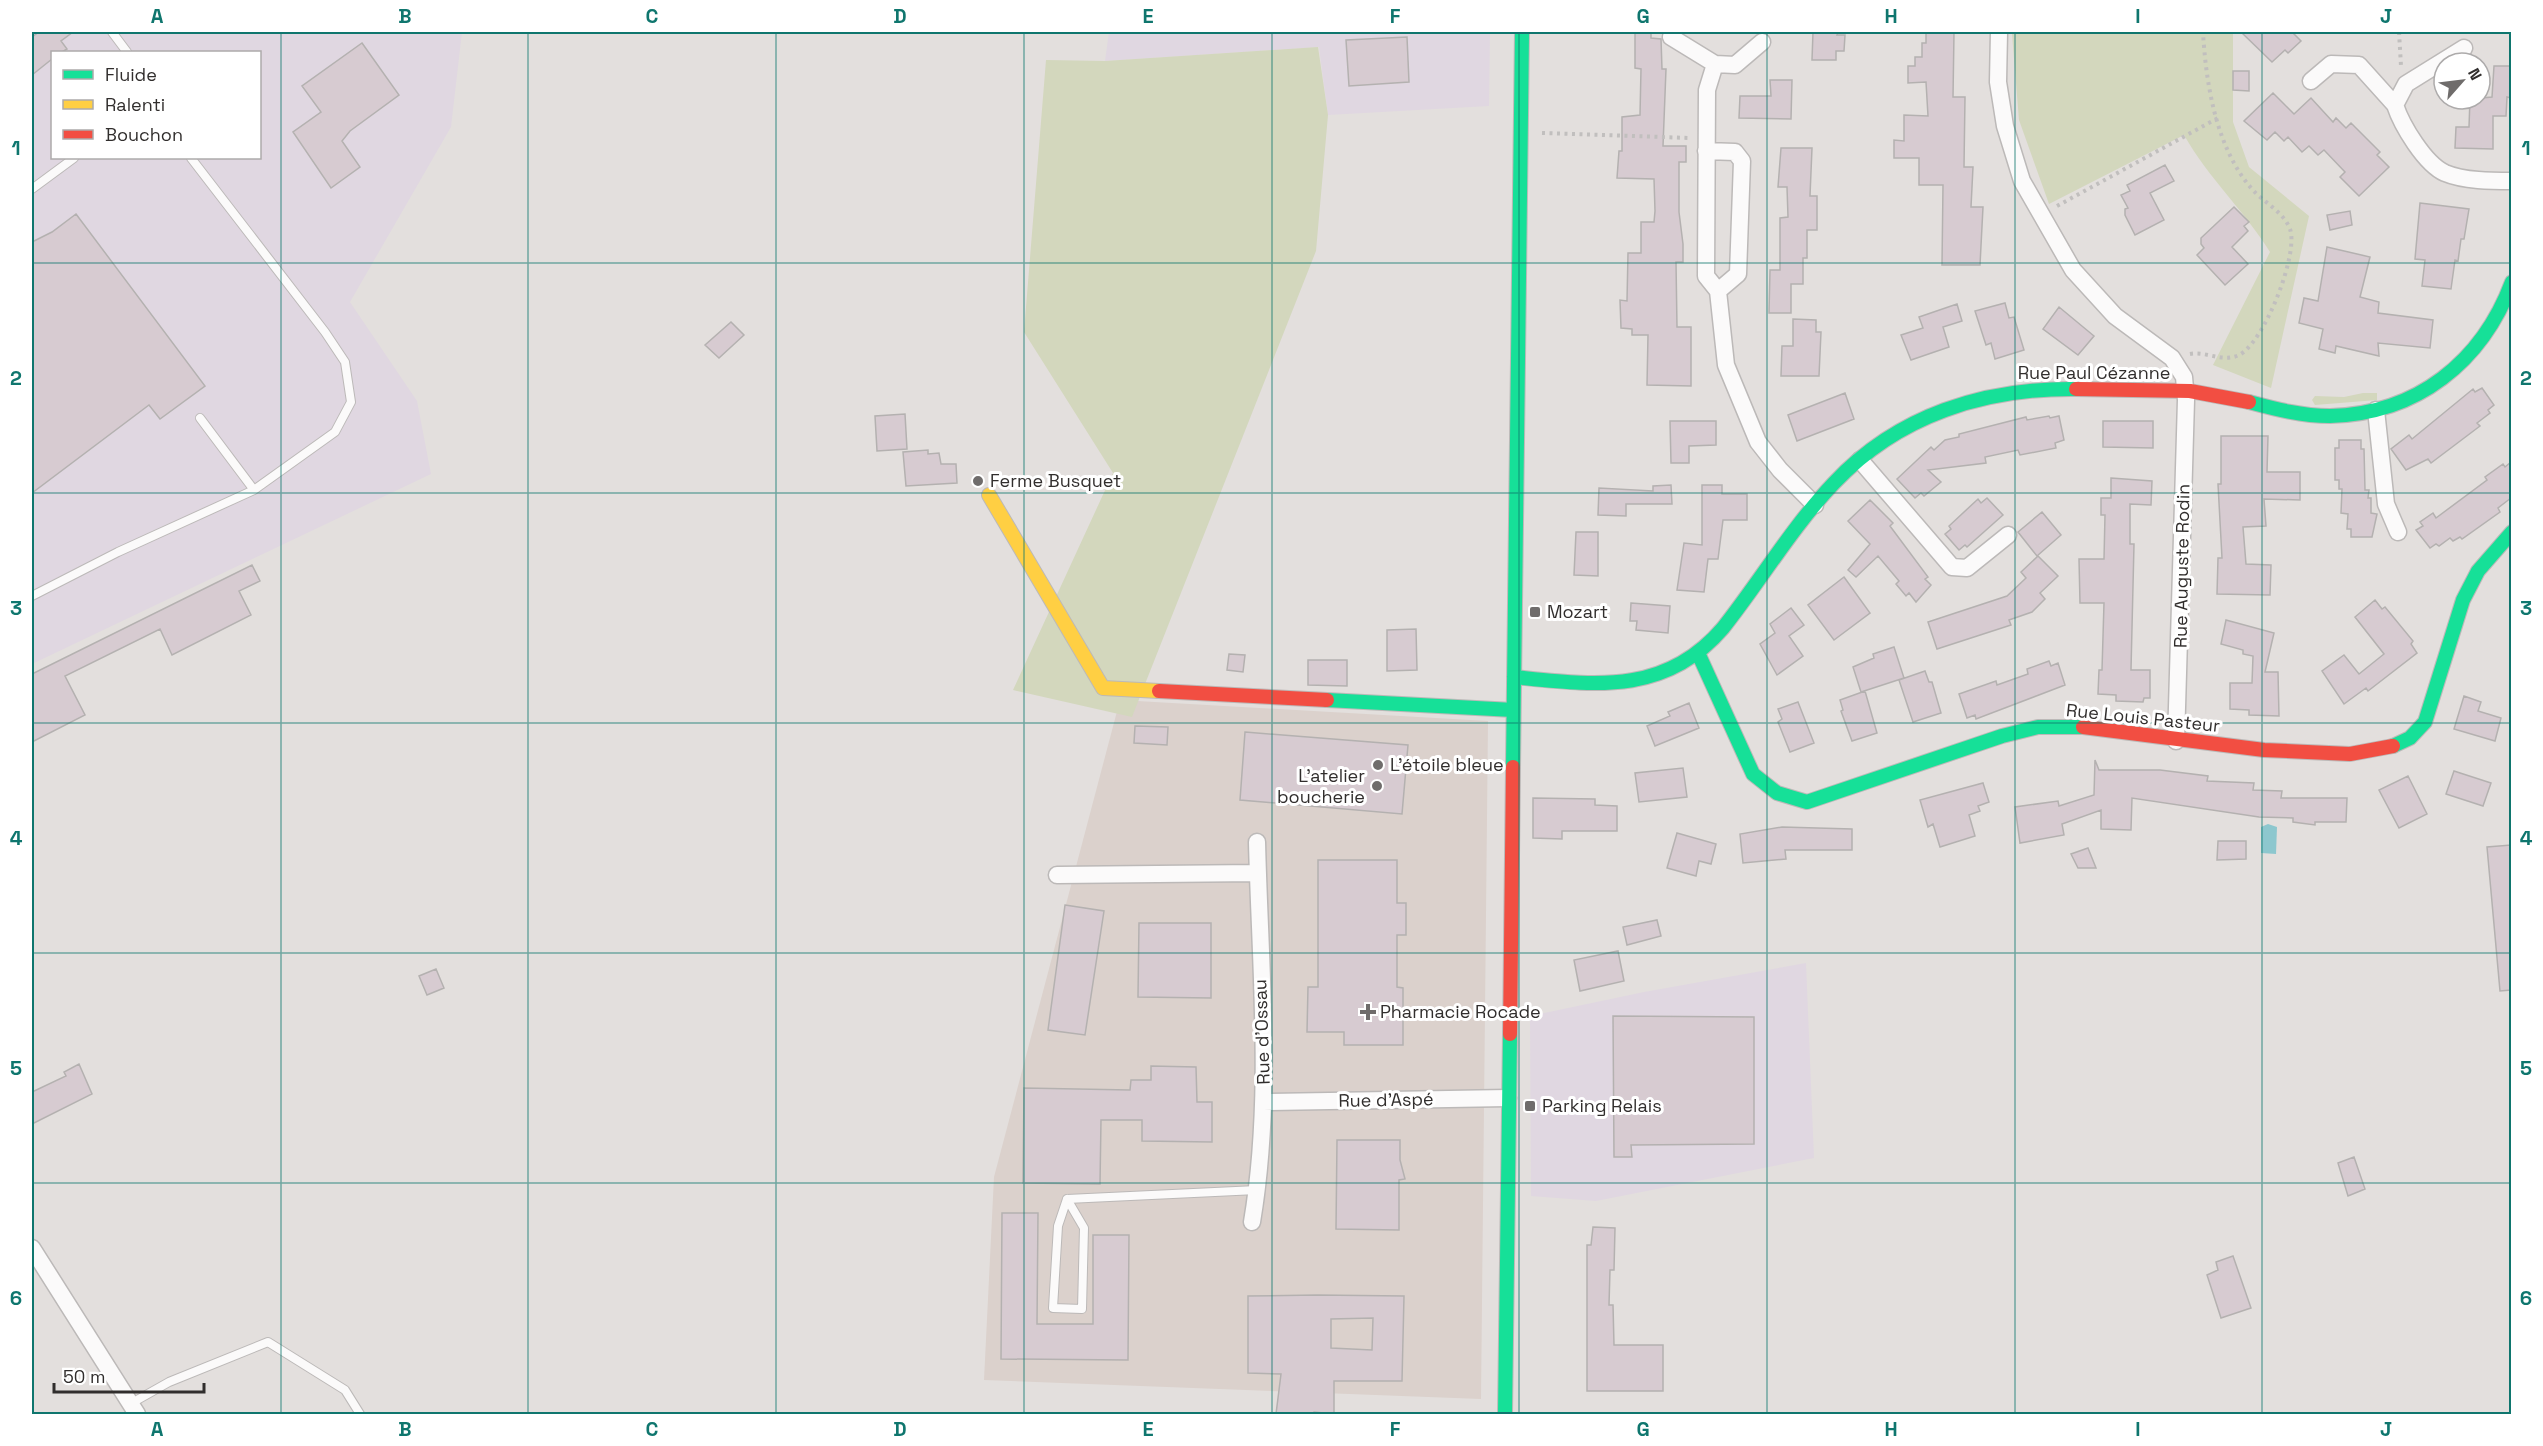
<svg xmlns="http://www.w3.org/2000/svg" width="2543" height="1446" viewBox="0 0 2543 1446" font-family="'Space Grotesk',sans-serif">
<style>
.built{fill:#dbd1cc}
.industrial{fill:#e0d7e1;fill-rule:evenodd}
.green{fill:#d3d7bd}
.water{fill:#8dc7ce}
.building{fill:#d7cbd1;stroke:#b4b1b0;stroke-width:1.5;fill-rule:evenodd}
.lines{fill:none;stroke-linecap:round;stroke-linejoin:round}
.lane-casing{stroke:#bcb9b8;stroke-width:10}
.street-casing{stroke:#bcb9b8;stroke-width:19}
.fast-casing{stroke:#bcb9b8;stroke-width:16}
.slow-casing{stroke:#bcb9b8;stroke-width:16}
.jam-casing{stroke:#bcb9b8;stroke-width:16}
.path{stroke:#c1bfbe;stroke-width:4;stroke-dasharray:3 4.5;stroke-linecap:butt}
.lane{stroke:#fbfafa;stroke-width:8}
.street{stroke:#fbfafa;stroke-width:16}
.fast{stroke:#16e098;stroke-width:14}
.slow{stroke:#ffcf43;stroke-width:14}
.jam{stroke:#f24e42;stroke-width:14}
.grid{fill:none;stroke:#0f766e;stroke-width:1.5;stroke-opacity:0.55}
.poi-dot{fill:#6f6c6b;stroke:#fff;stroke-width:2}
.labels{text-anchor:middle;stroke-width:6;stroke-linejoin:round;paint-order:stroke}
.street-label{font-size:18px;fill:#312e2d;stroke:#fff}
.poi-label{font-size:18px;fill:#312e2d;stroke:#fff;text-anchor:start}
.neatline{fill:none;stroke:#0f766e;stroke-width:2}
.grid-label{font-size:20px;text-anchor:middle;font-weight:bold;fill:#0f766e}
</style>
<rect width="100%" height="100%" fill="#e3dfdd"/>
<path class="built" d="M1120,700L1488,721L1481,1399L984,1380L994,1177Z"/>
<path class="industrial" d="M32,32H462L451,127L350,302L417,401L431,474L32,664ZM52,52H260V158H52Z
M1109,32H1490L1489,106L1328,115L1319,47L1105,61Z
M1806,963L1814,1158L1596,1201L1531,1196L1530,1016L1644,992Z"/>
<path class="green" d="M2057,32H2233V122L2249,167L2309,216L2271,388L2213,365L2270,252C2244,210 2209,179 2184,135L2049,204L2019,120L2012,34Z
M1318,47L1328,115L1316,251L1132,717L1013,690L1113,473L1024,332L1046,60L1105,61Z
M2363,393H2377V400L2315,405L2312,400L2315,396L2344,397Z"/>
<path class="water" d="M2268,824L2277,827L2276,854L2261,853V827Z"/>
<path class="building" d="M39,32H73L61,41L67,49L62,52H52V59L32,75V37Z
M1635,32H1651V38L1661,39L1662,69H1666L1663,146H1686V162H1679V212L1683,244V262H1676L1677,327H1691V386L1647,385L1648,335H1632V329L1621,328L1620,300L1627,301L1628,253H1641V222H1654L1655,211L1654,179L1617,178L1619,151H1622V117L1640,115L1641,69L1635,68Z
M1813,32H1838L1837,35H1845L1844,51H1836V60H1812Z
M1926,32L1954,33L1953,97H1965L1964,167H1973L1971,207H1983L1980,265H1942L1943,185H1919V158H1894V140L1904,141V115L1928,116L1926,82L1908,83V66H1915V57H1922V43H1926Z
M2241,32H2292L2301,41L2288,53L2285,50L2272,62Z
M1407,37L1409,82L1349,86L1346,40Z
M362,43L399,95L350,131L342,141L360,167L331,188L293,132L321,112L302,86Z
M2494,66H2511V98L2507,97L2506,116H2493V149L2455,148L2456,127H2469L2470,99L2492,97Z
M2233,71H2249V91L2233,90Z
M1770,80H1792L1791,119L1739,118L1740,96H1771Z
M2273,93L2294,114L2311,98L2333,122L2336,118L2346,128L2351,123L2380,152L2377,155L2389,167L2359,196L2340,177L2345,172L2324,150L2318,155L2309,146L2302,152L2288,137L2284,141L2275,132L2267,140L2244,121Z
M1781,148H1812L1810,196H1817V230H1807V258H1803V284H1791V313H1769L1770,270H1780V218L1788,217L1787,187H1778Z
M2165,165L2174,181L2150,193L2164,220L2135,235L2125,215V209L2128,208L2121,195L2130,191L2127,185Z
M2420,203L2469,209L2464,239H2461L2458,261L2455,260L2451,289L2422,286L2425,260L2415,259Z
M2234,207L2249,222L2244,226L2248,231L2232,247L2248,264L2225,285L2197,255L2204,248L2201,244V238Z
M2350,211L2352,225L2330,230L2327,215Z
M76,214L205,386L160,419L149,405L32,493V242L52,232Z
M2327,247L2370,257L2360,297L2379,302L2378,313L2433,320L2430,348L2378,343L2379,356L2336,346L2335,353L2319,349L2323,329L2299,323L2304,298L2318,301Z
M2005,303L2009,318L2014,317L2024,350L1995,359L1991,343L1986,345L1975,311Z
M1957,304L1962,321L1943,327L1949,347L1911,360L1901,335L1923,328L1919,317Z
M2059,307L2094,336L2078,355L2043,329Z
M1793,319L1816,320V332H1821L1819,376H1781L1782,346H1793Z
M731,322L744,335L719,358L705,345Z
M2482,388L2494,405L2488,410L2490,413L2477,423L2480,426L2431,463L2428,459L2406,470L2391,449L2409,435L2412,439L2473,389L2475,392Z
M1845,393L1854,419L1797,441L1788,415Z
M905,414L907,449L877,451L875,416Z
M2049,416L2050,418L2059,416L2064,440L2055,443L2056,448L2020,455L2018,450L1985,457L1986,463L1928,470L1941,482L1924,496L1921,493L1915,498L1897,479L1931,447L1934,450L1945,440L1959,437V434L2026,417L2027,420Z
M1670,421H1716V445L1689,446V463H1671Z
M2103,421H2153V448L2103,447Z
M2221,436H2268L2267,472H2300V500L2264,499L2266,526L2243,527L2246,564L2271,565L2270,595L2217,594L2218,558H2222L2218,484H2221Z
M2339,440H2361V449H2364L2365,490H2369L2368,498H2371V513L2377,514L2372,537H2351V529H2347L2348,514L2341,513L2342,489H2339V480H2335V448H2339Z
M928,450V454L939,453L941,464H956L957,483L906,486L903,452Z
M2511,462V498L2498,508L2500,512L2462,539L2460,537L2453,541L2450,538L2439,546L2436,544L2430,548L2416,530L2423,526L2420,522L2433,513L2436,518L2487,480L2485,477L2503,464L2505,467Z
M2111,478L2152,481L2151,505L2130,504V544H2134L2131,670H2150V698H2144L2143,702L2116,701V695L2098,694L2099,670H2102L2104,603H2080L2079,559H2104L2105,515H2101V498H2111Z
M1671,485L1672,504H1626V516L1598,515L1599,488L1653,491V486Z
M1702,485H1722V494H1747V520H1723L1718,559H1708L1704,592L1677,590L1684,543L1702,545Z
M1987,498L2003,515L1967,547L1965,545L1959,550L1945,534L1951,529L1949,526L1978,499L1981,503Z
M1870,500L1893,523L1890,526L1928,577L1925,579L1931,585L1916,602L1909,593L1906,596L1896,584L1899,581L1878,556L1856,577L1848,570L1870,544L1848,521Z
M2042,512L2061,535L2037,556L2018,532Z
M1576,532H1598V576L1574,575Z
M2038,556L2058,576L2040,593L2045,599L2032,612L2009,620L2011,625L1937,649L1928,622L2007,596L2026,578L2021,572Z
M252,565L260,581L239,591L251,615L172,655L160,629L65,676L85,715L32,742V674Z
M1844,577L1870,613L1834,640L1808,605Z
M2375,600L2382,609L2385,607L2413,641L2411,644L2417,653L2368,691L2366,688L2344,704L2322,671L2344,655L2359,674L2384,654L2355,617Z
M1631,603L1670,606L1668,633L1636,630L1637,621H1630Z
M1791,608L1804,625L1789,636L1803,656L1777,675L1760,644L1775,633L1770,624Z
M2226,620L2274,633L2265,672H2278L2279,716L2249,715V710L2230,709V683H2252L2253,656L2243,654V650L2221,644Z
M1416,629L1417,670L1387,671V630Z
M1894,647L1904,678L1861,692L1853,667L1874,658L1873,654Z
M1229,654L1245,655L1243,672L1227,670Z
M1308,660H1347V686L1308,685Z
M2049,661L2051,666L2058,663L2065,685L1976,719L1975,715L1967,718L1959,694L1996,681L1997,685L2028,674L2027,669Z
M1925,671L1929,682H1932L1941,713L1913,722L1899,680Z
M1865,691L1877,733L1852,741L1841,711L1843,710L1840,700Z
M2464,696L2481,702L2478,711L2501,718L2495,741L2454,729Z
M1798,702L1814,743L1790,752L1778,722L1782,719L1778,709Z
M1689,703L1699,728L1655,746L1647,726L1670,716L1668,712Z
M1135,726L1168,727L1167,745L1134,743Z
M1245,732L1408,745L1402,814L1240,800Z
M2095,760L2099,770H2160L2208,776L2207,781L2254,783L2253,790L2282,791L2281,798H2347L2346,822H2315V825L2293,822V818L2259,817L2132,798L2131,830L2101,829V810L2062,824L2064,835L2020,843L2015,807L2058,801L2059,806L2094,795Z
M1683,768L1687,797L1639,802L1635,773Z
M2454,771L2491,783L2483,806L2446,794Z
M2408,776L2427,814L2399,828L2379,790Z
M1983,783L1989,802L1978,806L1980,811L1969,815L1975,836L1940,847L1933,824L1928,827L1920,800Z
M1533,798L1595,799V805L1617,806V831H1562V839L1533,838Z
M1782,827L1852,829V850H1785L1786,859L1743,863L1740,834Z
M1677,833L1716,844L1711,864L1699,861L1696,876L1667,868Z
M2218,841H2246V859L2217,860Z
M2511,845V990L2500,991L2487,847Z
M2088,848L2096,868H2078L2071,854Z
M1318,860H1397V903H1406V935H1397V987L1403,988V1045H1344V1032H1307L1308,987H1318Z
M1065,905L1104,911L1085,1035L1048,1030Z
M1657,920L1661,936L1627,945L1623,927Z
M1139,923H1211V998L1138,997Z
M1618,951L1624,981L1580,991L1574,960Z
M436,969L444,988L427,995L419,976Z
M1613,1016L1754,1017V1144L1631,1145L1632,1157H1614Z
M79,1064L92,1094L32,1124V1092L66,1076L64,1072Z
M1151,1066L1196,1067L1197,1102H1212V1142L1142,1141V1120H1101L1100,1184L1023,1183L1024,1088L1130,1090L1131,1080H1151Z
M1337,1140H1400V1160L1405,1179L1399,1180V1230L1336,1229Z
M2354,1157L2365,1189L2348,1196L2338,1163Z
M1002,1213H1038L1037,1324H1093V1235H1129L1128,1360L1001,1359Z
M1593,1227L1615,1228L1614,1270H1610L1609,1305H1613L1614,1345H1663V1391H1587V1245H1591Z
M2233,1256L2251,1308L2221,1318L2207,1275L2218,1270L2216,1262Z
M1317,1295L1404,1296L1402,1381H1334V1414L1314,1412L1313,1414H1276L1281,1374L1248,1373V1296ZM1373,1318L1372,1350L1331,1348V1319Z"/>
<g class="lines">
<defs>
<path id="lane" d="M112,32L127,52
M191,158L325,332L345,362L351,402L335,432L254,490L200,418
M32,189L74,158
M32,596L118,552L254,490
M1067,1199L1084,1228L1082,1309L1053,1308L1058,1226L1067,1199L1257,1190
M130,1404L169,1382L268,1342L345,1390L360,1414"/>
<path id="street" d="M1999,32L1998,82L2005,126L2022,181L2073,270L2115,316L2172,358L2184,377L2186,400L2176,741
M1671,37L1715,64L1735,65L1762,42
M2464,48L2406,84L2395,105C2402,126 2425,164 2445,173C2464,181 2492,181 2512,181
M1715,64L1707,90L1706,276L1718,291L1726,365L1758,442L1780,470L1815,505
M2311,81L2331,64L2359,65L2395,105
M1706,151L1735,152L1742,161L1738,274L1718,291
M2376,410L2386,504L2398,532
M1860,460L1952,567L1967,568L2008,535
M1057,875L1257,873
M1264,1102L1508,1098
M1252,1222C1273,1097 1260,968 1257,842
M32,1248L137,1414"/>
<path id="fast" d="M2249,402C2275,409 2302,416 2330,416C2417,414 2482,362 2512,282
M1698,653L1753,774L1777,793L1807,802L2002,736L2038,727H2083
M1514,677C1594,685 1665,696 1723,628C1761,580 1792,527 1834,483C1898,415 1984,388 2076,389
M1327,700L1513,710
M2393,746L2410,738L2425,722L2463,600L2478,571L2512,532
M1513,767L1522,32
M1505,1414L1510,1034"/>
<path id="slow" d="M989,495L1103,688L1159,691"/>
<path id="jam" d="M2076,389L2190,391L2249,402
M1159,691L1327,700
M2083,727L2264,750L2350,754L2393,746
M1510,1034L1513,767"/>
</defs>
<use href="#lane" class="lane-casing"/>
<use href="#street" class="street-casing"/>
<use href="#fast" class="fast-casing"/>
<use href="#slow" class="slow-casing"/>
<use href="#jam" class="jam-casing"/>
<path class="path" d="M2399,32L2401,66
M1542,133L1691,138
M2057,206L2218,118
M2190,354C2207,351 2223,363 2239,355C2264,343 2299,254 2290,229C2283,211 2264,203 2252,189C2216,148 2206,84 2203,32"/>
<use href="#lane" class="lane"/>
<use href="#street" class="street"/>
<use href="#fast" class="fast"/>
<use href="#slow" class="slow"/>
<use href="#jam" class="jam"/>
</g>
<path class="grid" d="M281,32V1414M528,32V1414M776,32V1414M1024,32V1414M1272,32V1414M1519,32V1414M1767,32V1414M2015,32V1414M2262,32V1414M32,263H2512M32,493H2512M32,723H2512M32,953H2512M32,1183H2512"/>
<g class="poi-dot">
<circle cx="978" cy="481" r="6"/>
<rect x="1529" y="606" width="12" height="12" rx="3"/>
<circle cx="1378" cy="765" r="6"/>
<circle cx="1377" cy="786" r="6"/>
<path d="M1365 1003h6v6h6v6h-6v6h-6v-6h-6v-6h6z"/>
<rect x="1524" y="1100" width="12" height="12" rx="3"/>
</g>
<g class="labels">
<g class="street-label">
<text x="2094" y="379">Rue Paul Cézanne</text>
<text transform="translate(2182 566) rotate(-89)" y="6">Rue Auguste Rodin</text>
<text transform="translate(2143 718) rotate(6)" y="6">Rue Louis Pasteur</text>
<text transform="translate(1262 1032) rotate(-92)" y="6">Rue d'Ossau</text>
<text transform="translate(1386 1100) rotate(-1)" y="6">Rue d'Aspé</text>
</g>
<g class="poi-label">
<text x="990" y="487">Ferme Busquet</text>
<text x="1547" y="618">Mozart</text>
<text x="1390" y="771">L'étoile bleue</text>
<text x="1365" y="782" text-anchor="end">L'atelier<tspan x="1365" dy="21">boucherie</tspan></text>
<text x="1380" y="1018">Pharmacie Rocade</text>
<text x="1542" y="1112">Parking Relais</text>
</g>
</g>
<rect width="2543" height="1446" fill="none" stroke="#ffffff" stroke-width="66"/>
<rect x="51" y="51" width="210" height="108" fill="#ffffff" stroke="#adabab" stroke-width="1.5"/>
<rect x="63" y="70" width="30" height="9" fill="#16e098" stroke="#adabab" stroke-width="1.5"/>
<text x="105" y="81" font-size="18" fill="#312e2d">Fluide</text>
<rect x="63" y="100" width="30" height="9" fill="#ffcf43" stroke="#adabab" stroke-width="1.5"/>
<text x="105" y="111" font-size="18" fill="#312e2d">Ralenti</text>
<rect x="63" y="130" width="30" height="9" fill="#f24e42" stroke="#adabab" stroke-width="1.5"/>
<text x="105" y="141" font-size="18" fill="#312e2d">Bouchon</text>
<g transform="translate(2462 81) rotate(62)"><circle r="28" fill="#ffffff" stroke="#adabab" stroke-width="1.5"/>
<path d="M0-4.5L10 22L0 15L-10 22Z" fill="#6f6c6b"/>
<text y="-9" font-size="16" font-weight="bold" text-anchor="middle" fill="#312e2d">N</text>
</g>
<path d="M54 1383v9h150v-9" fill="none" stroke="#312e2d" stroke-width="3"/>
<text x="63" y="1383" font-size="18" fill="#312e2d" stroke="#ffffff" stroke-width="4.5" paint-order="stroke">50 m</text>
<rect x="33" y="33" width="2477" height="1380" class="neatline"/>
<g class="grid-label">
<text x="157" y="23">A</text>
<text x="405" y="23">B</text>
<text x="652" y="23">C</text>
<text x="900" y="23">D</text>
<text x="1148" y="23">E</text>
<text x="1395" y="23">F</text>
<text x="1643" y="23">G</text>
<text x="1891" y="23">H</text>
<text x="2138" y="23">I</text>
<text x="2386" y="23">J</text>
<text x="16" y="155">1</text>
<text x="2526" y="155">1</text>
<text x="16" y="385">2</text>
<text x="2526" y="385">2</text>
<text x="16" y="615">3</text>
<text x="2526" y="615">3</text>
<text x="16" y="845">4</text>
<text x="2526" y="845">4</text>
<text x="16" y="1075">5</text>
<text x="2526" y="1075">5</text>
<text x="16" y="1305">6</text>
<text x="2526" y="1305">6</text>
<text x="157" y="1436">A</text>
<text x="405" y="1436">B</text>
<text x="652" y="1436">C</text>
<text x="900" y="1436">D</text>
<text x="1148" y="1436">E</text>
<text x="1395" y="1436">F</text>
<text x="1643" y="1436">G</text>
<text x="1891" y="1436">H</text>
<text x="2138" y="1436">I</text>
<text x="2386" y="1436">J</text>
</g>
</svg>
